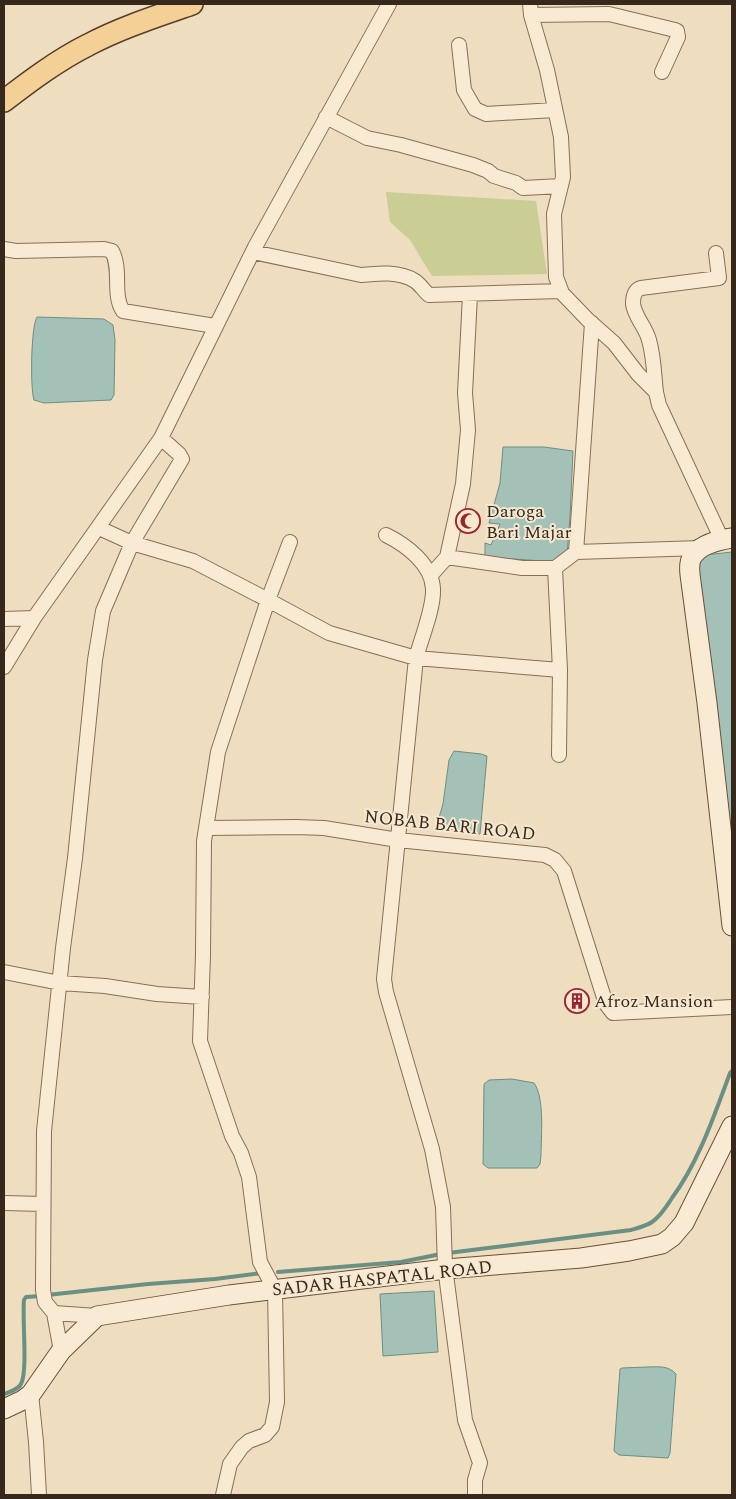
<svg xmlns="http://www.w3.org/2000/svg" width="736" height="1499" viewBox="0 0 736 1499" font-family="Spectral,serif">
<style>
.green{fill:#cacd94}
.water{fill:#a3c1b6;stroke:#6a8f83}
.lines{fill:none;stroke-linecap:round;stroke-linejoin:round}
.stream{stroke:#6a8f83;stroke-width:4}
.street-casing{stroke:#886e58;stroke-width:16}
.secondary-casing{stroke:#6a4f3b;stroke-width:21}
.primary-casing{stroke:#563c2c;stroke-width:24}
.street{stroke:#f9ebd3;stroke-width:14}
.secondary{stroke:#f9ebd3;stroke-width:19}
.primary{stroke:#f3d096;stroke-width:21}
.labels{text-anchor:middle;stroke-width:4;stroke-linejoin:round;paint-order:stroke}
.poi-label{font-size:18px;fill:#37281c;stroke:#f6e8d0;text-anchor:start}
.street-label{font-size:18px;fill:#37281c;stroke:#f6e8d0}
</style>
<rect width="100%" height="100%" fill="#efddc0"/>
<path class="green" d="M386,192L536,201L547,274L432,276L410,240L390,222Z"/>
<path class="water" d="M37,317L104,319L113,325L115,340L114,395L111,400L44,403L34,400C30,388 31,326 37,317Z
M503,447H544L573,451L570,517L567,555L557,562L485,557V543L491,545L500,524L489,523L500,483Z
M732,552V836L696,556Z
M454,751L481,754L487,756L480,834L442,828L439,826L438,821L443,804L449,760Z
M512,1079L534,1083C545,1098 541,1137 541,1156L540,1164L537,1168H488L483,1164L484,1084L489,1080Z
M434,1291L438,1352L383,1356L380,1294Z
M647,1367C658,1367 668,1365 676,1374L670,1453L668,1458L619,1455L614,1451L620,1369L622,1368Z"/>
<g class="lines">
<path class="stream" d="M448,1253L631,1230C638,1228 646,1226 652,1222C661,1216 666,1207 672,1198C699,1161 714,1116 730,1073L732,1071
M278,1272L401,1262L441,1254
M47,1295L148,1284L215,1279L261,1273
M4,1394C9,1392 18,1390 21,1384C28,1371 22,1319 24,1300L26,1297L40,1296"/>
<defs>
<path id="street" d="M530,4L531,15L547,70L561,137L563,177L554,214L556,277L562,293L588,320L614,343L638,374L656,392L659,405L722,540
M531,15L609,14L675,30L677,31L678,37L662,72
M459,45L464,90L475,109L486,114L555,110
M326,117L367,138L401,145L473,165L488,171L494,176L516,183L523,188L561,186
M4,249L16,251L104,249L112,251C122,270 112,295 123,311L215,326
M253,252L361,275C378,273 400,271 415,281C421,285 424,291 429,295L561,291
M656,392C654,375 654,357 649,340C646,327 635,318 633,304C633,297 634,290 641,288L719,278L716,253
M99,528L132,543L193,561L268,600L329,633L416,658L560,670
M386,535C406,545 432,564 433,589C434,608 421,639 416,658L384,979L386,992L432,1149L443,1207L445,1267L465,1420L480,1463L475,1480V1495
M576,552L592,323
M447,557L463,484L468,430L465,393L470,295
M555,568L560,670L559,755
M430,576L447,557L522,568H555L576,552L701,548
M4,619L34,618
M4,667L34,618L161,438L255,247L389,4
M206,828L296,827L324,828L398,840L545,855L555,860L564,871L606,1004L613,1013L732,1007
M4,972L60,983L105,986L157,994L202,997
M4,1203L43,1204
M54,1313L97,1316
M61,1351L54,1313L45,1302L43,1290L44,1131L63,948L75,858L95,660L103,611L132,543L182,459L179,454L161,438
M31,1394L36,1442L39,1495
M223,1495L230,1464L242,1447L249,1441L265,1435L272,1427L277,1402L275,1290L260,1262L249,1177L241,1153L232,1136L200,1041L203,955L204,841L218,752L268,600L290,542"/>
<path id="secondary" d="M732,538C719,540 699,545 692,557C688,564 690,575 691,582L707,703L732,926
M4,1409L23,1400L31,1394L61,1351L97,1316L229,1295L446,1269L581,1258L629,1251L662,1244L672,1237L684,1223L732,1126"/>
<path id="primary" d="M4,101C30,81 58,60 88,45C120,28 157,16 192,4"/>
</defs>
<use href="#street" class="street-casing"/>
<use href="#secondary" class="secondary-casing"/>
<use href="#primary" class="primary-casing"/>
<use href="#street" class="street"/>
<use href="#secondary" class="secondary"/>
<use href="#primary" class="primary"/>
</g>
<defs>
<symbol id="mosque-ring" viewBox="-11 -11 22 22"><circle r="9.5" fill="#f6e8d0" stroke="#982630" stroke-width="1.5"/><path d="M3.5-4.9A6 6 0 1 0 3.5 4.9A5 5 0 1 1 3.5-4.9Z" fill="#982630"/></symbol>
<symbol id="building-ring" viewBox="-11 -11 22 22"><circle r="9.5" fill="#f6e8d0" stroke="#982630" stroke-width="1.5"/><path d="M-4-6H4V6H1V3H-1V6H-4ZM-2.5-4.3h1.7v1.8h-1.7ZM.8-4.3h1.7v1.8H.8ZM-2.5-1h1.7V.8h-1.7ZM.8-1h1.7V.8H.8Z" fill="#982630"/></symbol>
</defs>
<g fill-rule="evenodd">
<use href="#mosque-ring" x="454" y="507" width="28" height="28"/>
<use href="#building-ring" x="563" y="987" width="28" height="28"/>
</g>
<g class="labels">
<g class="poi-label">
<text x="486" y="517">Daroga<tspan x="486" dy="21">Bari Majar</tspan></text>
<text x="594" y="1007">Afroz Mansion</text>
</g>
<g class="street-label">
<text transform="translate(450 825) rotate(6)" y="6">NOBAB BARI ROAD</text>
<text transform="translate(382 1278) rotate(-6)" y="6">SADAR HASPATAL ROAD</text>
</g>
</g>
<rect width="736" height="1499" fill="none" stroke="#37281c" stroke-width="10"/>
</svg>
